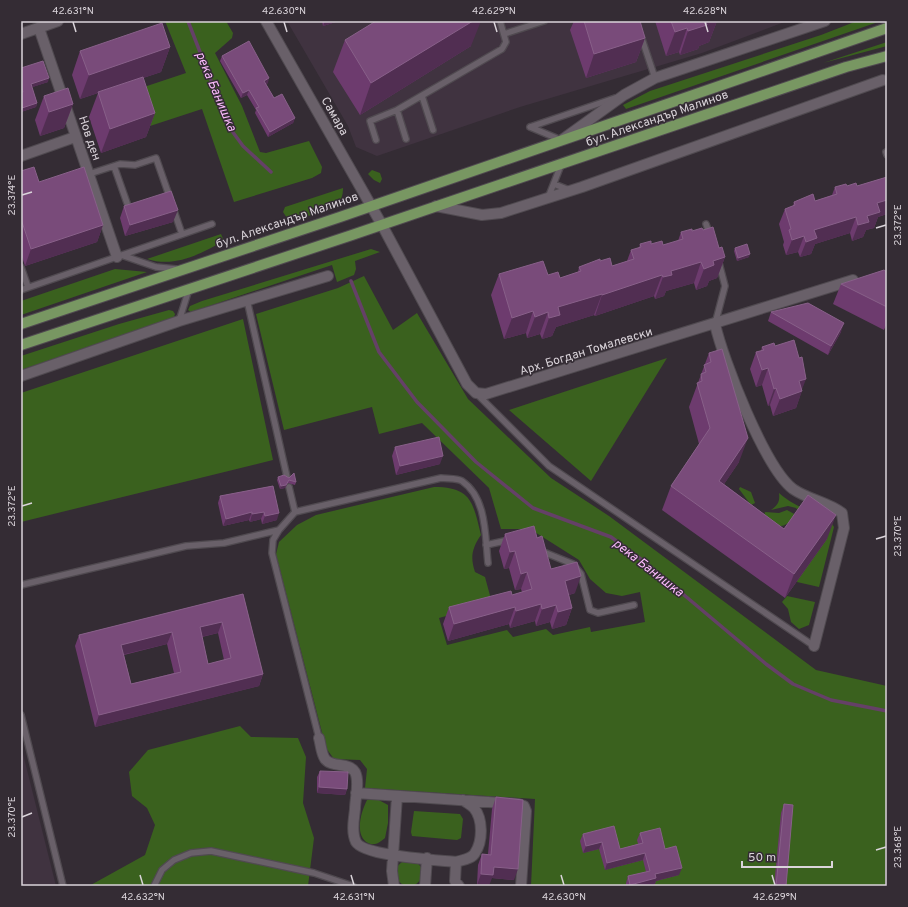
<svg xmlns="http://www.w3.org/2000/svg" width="908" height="907" viewBox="0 0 908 907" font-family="Overpass,sans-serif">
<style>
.built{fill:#403340}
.green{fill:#3a611e}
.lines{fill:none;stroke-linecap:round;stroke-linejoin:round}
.stream{stroke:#654067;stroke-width:3.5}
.lane-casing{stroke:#504a50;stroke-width:8}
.street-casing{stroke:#504a50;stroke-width:12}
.secondary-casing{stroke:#504a50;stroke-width:12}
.primary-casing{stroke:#504a50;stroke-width:12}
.lane{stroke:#696069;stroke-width:5.5}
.street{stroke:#696069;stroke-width:10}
.secondary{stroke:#696069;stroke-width:10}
.primary{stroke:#789762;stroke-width:10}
.wall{fill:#6d3b6e;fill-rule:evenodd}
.shaded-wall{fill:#512e52}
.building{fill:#794b7a;stroke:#886089;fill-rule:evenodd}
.ticks{fill:none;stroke:#dad4da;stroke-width:1.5}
.labels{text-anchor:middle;stroke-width:3;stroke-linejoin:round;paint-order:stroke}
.street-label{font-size:12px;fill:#dad4da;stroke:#342c34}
.water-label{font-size:13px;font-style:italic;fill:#fcbcfd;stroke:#342c34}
.neatline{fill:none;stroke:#dad4da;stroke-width:1.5}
.ticks-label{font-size:10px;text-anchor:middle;fill:#dad4da}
</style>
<rect width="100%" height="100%" fill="#342c34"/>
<path class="built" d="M287,21H787L702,53L520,107L377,156L356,147L348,126Z
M21,746L56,886H21Z"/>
<path class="green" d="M165,21H226L233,33L232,38L215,53L242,106L260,152L266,153L309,141L322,167L321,173L312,178L234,202L202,109L150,126L138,89L186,73Z
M857,21H881L626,109L623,105L650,91L821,35Z
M887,42V46L823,63Z
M372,170L380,173L382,179L380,183L374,180L368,174Z
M343,188C344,216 307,216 287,218L283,212L285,207Z
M221,234L224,241C200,254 175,268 147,259Z
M371,249L380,252L355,261L356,269L354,275L337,282L332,265L191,312L188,310L190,306L202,301Z
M115,269L147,272L21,315V301Z
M364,276L393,330L417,313L468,399L551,478L609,516L816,670L887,686L885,886H531L535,799L365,788L367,769L360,760L334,759L326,748L276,554L279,542L297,525L316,515L434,487C472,487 473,503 481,535C472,548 470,557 475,572L485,577L492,603L439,618L447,645L507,630L513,637L546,629L553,635L590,627L591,632L645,622L640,592L622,596L606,593L590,579L579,560L530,529H501L489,488L422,423L379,434L372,407L284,430L256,314L338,288Z
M169,310L173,311L175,314L174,317L21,370V356L119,324Z
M243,319L273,460L21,522V393Z
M667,358L591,481L509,410Z
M740,487L751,492L755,503L751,505L739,489Z
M779,493C794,506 808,511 827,516L834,527L819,587L797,582L801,514L796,508L788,506L771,510C778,505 780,502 779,493Z
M787,510L796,515C782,531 778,528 764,516L765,512L779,513Z
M787,596L815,602L809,625L799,629L791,622L788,609L782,602Z
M240,726L251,737L298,738L306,757L303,803L314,838L308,886H89L145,855L155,825L147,808L132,796L129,772L148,750Z
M375,798L388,805V823L385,838C379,843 375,846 368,843C354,835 361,812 367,800Z
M414,811L460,814L463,819L461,838L457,840L412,836L411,832Z
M396 873a13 13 0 1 1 26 0a13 13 0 1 1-26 0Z"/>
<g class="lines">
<path class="stream" d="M188,21L229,127L243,146L271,172
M351,281L379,352L417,402L476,462L533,508L611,537L646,563L766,664L793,684L831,700L887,711"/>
<defs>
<path id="lane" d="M504,34L544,21
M641,36L655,78
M422,96L433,130
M397,110L406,139
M530,127L615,98
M530,127L561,140
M376,140L370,121L397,110L502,49L506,42L500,21
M886,152L887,155
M114,166L127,203
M89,174L120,164L135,165L156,158L170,198
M554,184L569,190
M548,198L561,165
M173,208L182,234
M706,224L710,235
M121,255L156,267L176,269
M21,267L28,287
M21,290L212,224
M247,300L287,477
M179,321L189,289
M715,324L725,286L719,263
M476,393L549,466L814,646
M289,487L295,512L441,478C447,479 457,478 462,481C487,498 485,536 488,563
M279,530L273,540L272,553L319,738
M486,545L509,540
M541,551L573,564L581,574L590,610L598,613L634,605
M21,585L186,546L224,543L279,530L295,512
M21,715L63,886
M154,886L162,870L174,860L191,853L211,851L314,873L353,886"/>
<path id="street" d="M39,28L117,257
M563,139L624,95L655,78L825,21
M21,156L75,137
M436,206L482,215L501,213L582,187L883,80
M382,225L467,384L476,393L486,394L853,280
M715,324C723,360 765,468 793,489C809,500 828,502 842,513L844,528L814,646
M21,376L179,321L328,276
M319,738C321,745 321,753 325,759C332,768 349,762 355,772C360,782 355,799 355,809C354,819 351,832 356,842C364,856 437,860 456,862C462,860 472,859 475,853C483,841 483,819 474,808C471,805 467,803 463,800
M356,793L518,804L524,806L526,811L521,886
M456,862L455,881L459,886
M394,886L392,871L397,796
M425,886L427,858"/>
<path id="secondary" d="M266,21L382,225
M21,34L58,21"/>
<path id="primary" d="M21,324L340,217L887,28
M21,345L352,235L846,67L887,56"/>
</defs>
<use href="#lane" class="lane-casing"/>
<use href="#street" class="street-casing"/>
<use href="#secondary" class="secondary-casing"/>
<use href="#primary" class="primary-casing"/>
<use href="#lane" class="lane"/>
<use href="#street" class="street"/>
<use href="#secondary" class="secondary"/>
<use href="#primary" class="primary"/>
</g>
<path class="wall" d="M322,21H339L323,26Z
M574,21H640L645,38L636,62L586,78L570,30Z
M655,21H717L709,42L699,46L698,49L680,55L679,52L666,56Z
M345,40L471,46L360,115L333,72Z
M170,47L161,72L143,78L155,113L146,137L101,153L89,117L98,93L80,99L72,75L80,51Z
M222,56L268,83L266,84L274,98L295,118L293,123L268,137L255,113L256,110L247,95L241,98L220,61Z
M21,68L48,82L32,87L37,103L36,107L21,112Z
M44,96L73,104L64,128L40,136L35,120Z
M21,171L39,182L103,225L97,242L25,266L21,254Z
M887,177V214L878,217L874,228L866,230L863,237L852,241L850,233L815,244L811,254L800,257L798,252L786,255L783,245L784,242L779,224L785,209L793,206L794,202L815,201L832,195L835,187L847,186H857Z
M124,206L173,222L125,236L120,218Z
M703,230L719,248L725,257L717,278L709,281L707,286L696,290L694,283L666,291L664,296L655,299L654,296L595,316L594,315L556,327L552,336L542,339L540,334L527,338L526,333L504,339L491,295L499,274L548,275L560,278L578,272L579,267L600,261L612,266L627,261L631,250L639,248L640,244H651L663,245L678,241L681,232Z
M735,248L749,257L737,261L734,251Z
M887,272V323L884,330L833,304L841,284Z
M771,312L841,332L828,355L768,321Z
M775,346L802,390L796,408L773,416L770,405L768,406L762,385L756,387L750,369L756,352L761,351L762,347Z
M709,353L739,462L724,484L784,529L827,539L785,598L662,510L671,486L699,444L689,407Z
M395,447L440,464L396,475L392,456Z
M278,477L296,482L295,485L288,483L285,488L280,489L277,480Z
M273,486L277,520L262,524L261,519L250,522L249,520L223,526L218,503L220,496Z
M505,534L537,538L551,569L575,593L569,595L572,608L566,625L552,629L550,622L536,626L535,621L510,628L509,624L448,641L443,624L449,607L512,595L522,592L521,589L515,590L509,568L504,569L499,551Z
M243,594L263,674L259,686L95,727L75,646L79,635ZM218,633L224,660L208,664L202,637ZM167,644L174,673L131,684L124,655Z
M320,771L347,789L345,795L317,793V777Z
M496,797L514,880L492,878L477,885L478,865L482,854H488L492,809Z
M784,804L786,886H774L781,813Z
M640,833L665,849L679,875L656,881L654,886H626V883L628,876L646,872L643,860L605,870L599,849L583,853L580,841L583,834L620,849L638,844L637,840Z"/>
<path class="shaded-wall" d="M325,21H339L323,26Z
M473,21H481L471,46L360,115L371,83Z
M709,21H717L709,42L699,46L698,49L680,55L688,31Z
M687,28L679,52L666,56L675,32Z
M645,38L636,62L586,78L594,54Z
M170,47L161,72L80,99L89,75Z
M49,78L48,82L30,88L31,84Z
M269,78L268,83L262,86L264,81Z
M249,90L247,95L241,98L243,93Z
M37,103L36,107L21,112L22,108Z
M73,104L64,128L40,136L49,112Z
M155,113L146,137L101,153L110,129Z
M295,118L293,123L268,137L270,132Z
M887,200V214L878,217L874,228L866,230L863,237L852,241L858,225L867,216L877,203Z
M178,210L173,222L125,236L130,225Z
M856,217L850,233L815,244L811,254L800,257L806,242L814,230Z
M103,225L97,242L25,266L31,249Z
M804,236L798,252L786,255L792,240Z
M750,254L749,257L737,261L738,258Z
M725,257L717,278L709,281L707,286L696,290L704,269L713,261Z
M701,262L694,283L666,291L664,296L655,299L663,277L671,271Z
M662,275L654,296L595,316L602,295Z
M602,294L594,315L556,327L552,336L542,339L549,318L558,307Z
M533,311L526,333L504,339L512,318Z
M548,312L540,334L527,338L535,317Z
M844,323L841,332L828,355L831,346Z
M768,368L762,385L756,387L762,370Z
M806,379L801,392L802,391L796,408L773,416L780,399L799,381Z
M776,388L770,405L768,406L774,389Z
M748,438L739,462L710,505L719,481Z
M443,456L440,464L396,475L400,466Z
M289,480L285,488L280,489L281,486Z
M252,512L249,520L223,526L226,519Z
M264,512L261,519L250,522L252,514Z
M279,513L277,520L262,524L265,516Z
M836,515L827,539L785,598L794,574Z
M515,551L509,568L504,569L510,552Z
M527,572L521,589L515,590L521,574Z
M581,576L575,593L559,598L565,581Z
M541,604L535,621L510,628L516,611Z
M556,605L550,622L536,626L542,609Z
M515,607L509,624L448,641L454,624Z
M572,608L566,625L552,629L558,612Z
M222,622L218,633L196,638L200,627Z
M172,632L167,644L117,656L121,645Z
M263,674L259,686L95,727L99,715Z
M319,787L347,789L345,795L317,793Z
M602,842L599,849L583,853L586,846Z
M645,853L643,860L605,870L607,863Z
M494,867L518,869L514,880L492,878L489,886L477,885L481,874Z
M682,868L679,875L656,881L654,886H630V885L655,874Z"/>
<path class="building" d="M376,21H473L371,83L345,40Z
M584,21H640L645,38L594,54Z
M671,21H709L706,22L707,25L688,31L687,28L675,32Z
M162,23L170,47L89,75L80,51Z
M249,41L269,78L264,81L274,98L282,94L295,118L270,132L256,108L259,107L249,90L243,93L222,56Z
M43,61L49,78L31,84L37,103L22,108L21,104V92H23L21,87V68Z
M143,77L155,113L110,129L98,92Z
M68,88L73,104L49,112L44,96Z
M34,167L39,182L84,167L103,225L31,249L21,219V171Z
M887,177V200L877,203L880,212L867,216L869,222L858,225L856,217L814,230L817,238L806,242L804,236L792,240L789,230L791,229L785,209L795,205L794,202L813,194L815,201L837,194L835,187L846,184L847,186L856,183L857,186Z
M171,191L178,210L130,225L124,206Z
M713,227L719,248L722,247L725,257L713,261L714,265L704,269L701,262L671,271L672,275L663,277L662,275L602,295V294L558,307L560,315L549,318L548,312L535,317L533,311L512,318L499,274L543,261L548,275L558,272L560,278L581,271L579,267L600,259V261L610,258L612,266L634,259L631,250L641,247L640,244L651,241V244L662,241L663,245L683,239L681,232L692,229V231L702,228L703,230Z
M747,244L750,254L738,258L735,248Z
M884,270L887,272V307L841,284Z
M808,303L844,323L831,346L771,312Z
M794,340L799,358L802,357L806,379L799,381L802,391L780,399L776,388L774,389L768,368L762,370L756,352L764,350L762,347L774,343L775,346Z
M722,349L748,438L719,481L784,529L808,495L836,515L794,574L671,486L710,428L697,383L702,381L701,374L706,372L704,365L711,362L709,353Z
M439,437L443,456L400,466L395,447Z
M294,473L296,482L289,480L286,485L281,486L278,477L284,475L289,478Z
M273,486L279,513L265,516L264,512L252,514V512L226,519L220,496Z
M534,526L537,538L542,536L551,569L577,562L581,576L565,581L572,608L558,612L556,605L542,609L541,604L516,611L515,607L454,624L449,607L511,591L512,595L532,589L527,572L521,574L515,551L510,552L505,534Z
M243,594L263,674L99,715L79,635ZM222,622L231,658L208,664L200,627ZM172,632L181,672L131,684L121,645Z
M320,771L348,772L347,789L319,787Z
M496,797L523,800L518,869L494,867L493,875L481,874L482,854L491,855Z
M784,804L793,805L786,886H776Z
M614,826L620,849L643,843L640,833L660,828L665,849L676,846L682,868L655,874L656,878L630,885L628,876L650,871L645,853L607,863L602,842L586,846L583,834Z"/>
<path class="ticks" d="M73,22L76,32M284,22L287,32M494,22L497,32M705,22L708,32M22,195L32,192M876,228L886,225M22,506L32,503M876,539L886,536M22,817L32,813M876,850L886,847M140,875L143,885M351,875L354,885M561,875L564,885M772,875L775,885"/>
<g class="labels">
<g class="street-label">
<text transform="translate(335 116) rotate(60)" y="4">Самара</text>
<text transform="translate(657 118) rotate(-19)" y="4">бул. Александър Малинов</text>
<text transform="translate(90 138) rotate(71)" y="4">Нов ден</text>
<text transform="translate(287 220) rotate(-19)" y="4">бул. Александър Малинов</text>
<text transform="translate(586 351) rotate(-17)" y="4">Арх. Богдан Томалевски</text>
</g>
<g class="water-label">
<text transform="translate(217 91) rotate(67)" y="5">река Банишка</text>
<text transform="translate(649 567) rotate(38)" y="5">река Банишка</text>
</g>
</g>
<rect width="908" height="907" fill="none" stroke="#342c34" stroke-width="44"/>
<path d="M742 861v6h90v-6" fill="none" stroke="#dad4da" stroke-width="2"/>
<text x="748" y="861" font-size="12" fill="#dad4da" stroke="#342c34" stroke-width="3" paint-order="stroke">50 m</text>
<rect x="22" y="22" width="864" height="863" class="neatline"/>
<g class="ticks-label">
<text x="73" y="14">42.631°N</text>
<text x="284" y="14">42.630°N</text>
<text x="494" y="14">42.629°N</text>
<text x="705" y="14">42.628°N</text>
<text transform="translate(11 195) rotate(-90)" y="4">23.374°E</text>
<text transform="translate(897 225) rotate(-90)" y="4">23.372°E</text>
<text transform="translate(11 506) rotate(-90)" y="4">23.372°E</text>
<text transform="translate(897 536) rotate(-90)" y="4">23.370°E</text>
<text transform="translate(11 817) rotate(-90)" y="4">23.370°E</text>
<text transform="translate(897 847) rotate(-90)" y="4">23.368°E</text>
<text x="143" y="900">42.632°N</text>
<text x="354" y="900">42.631°N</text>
<text x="564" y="900">42.630°N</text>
<text x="775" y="900">42.629°N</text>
</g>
</svg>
